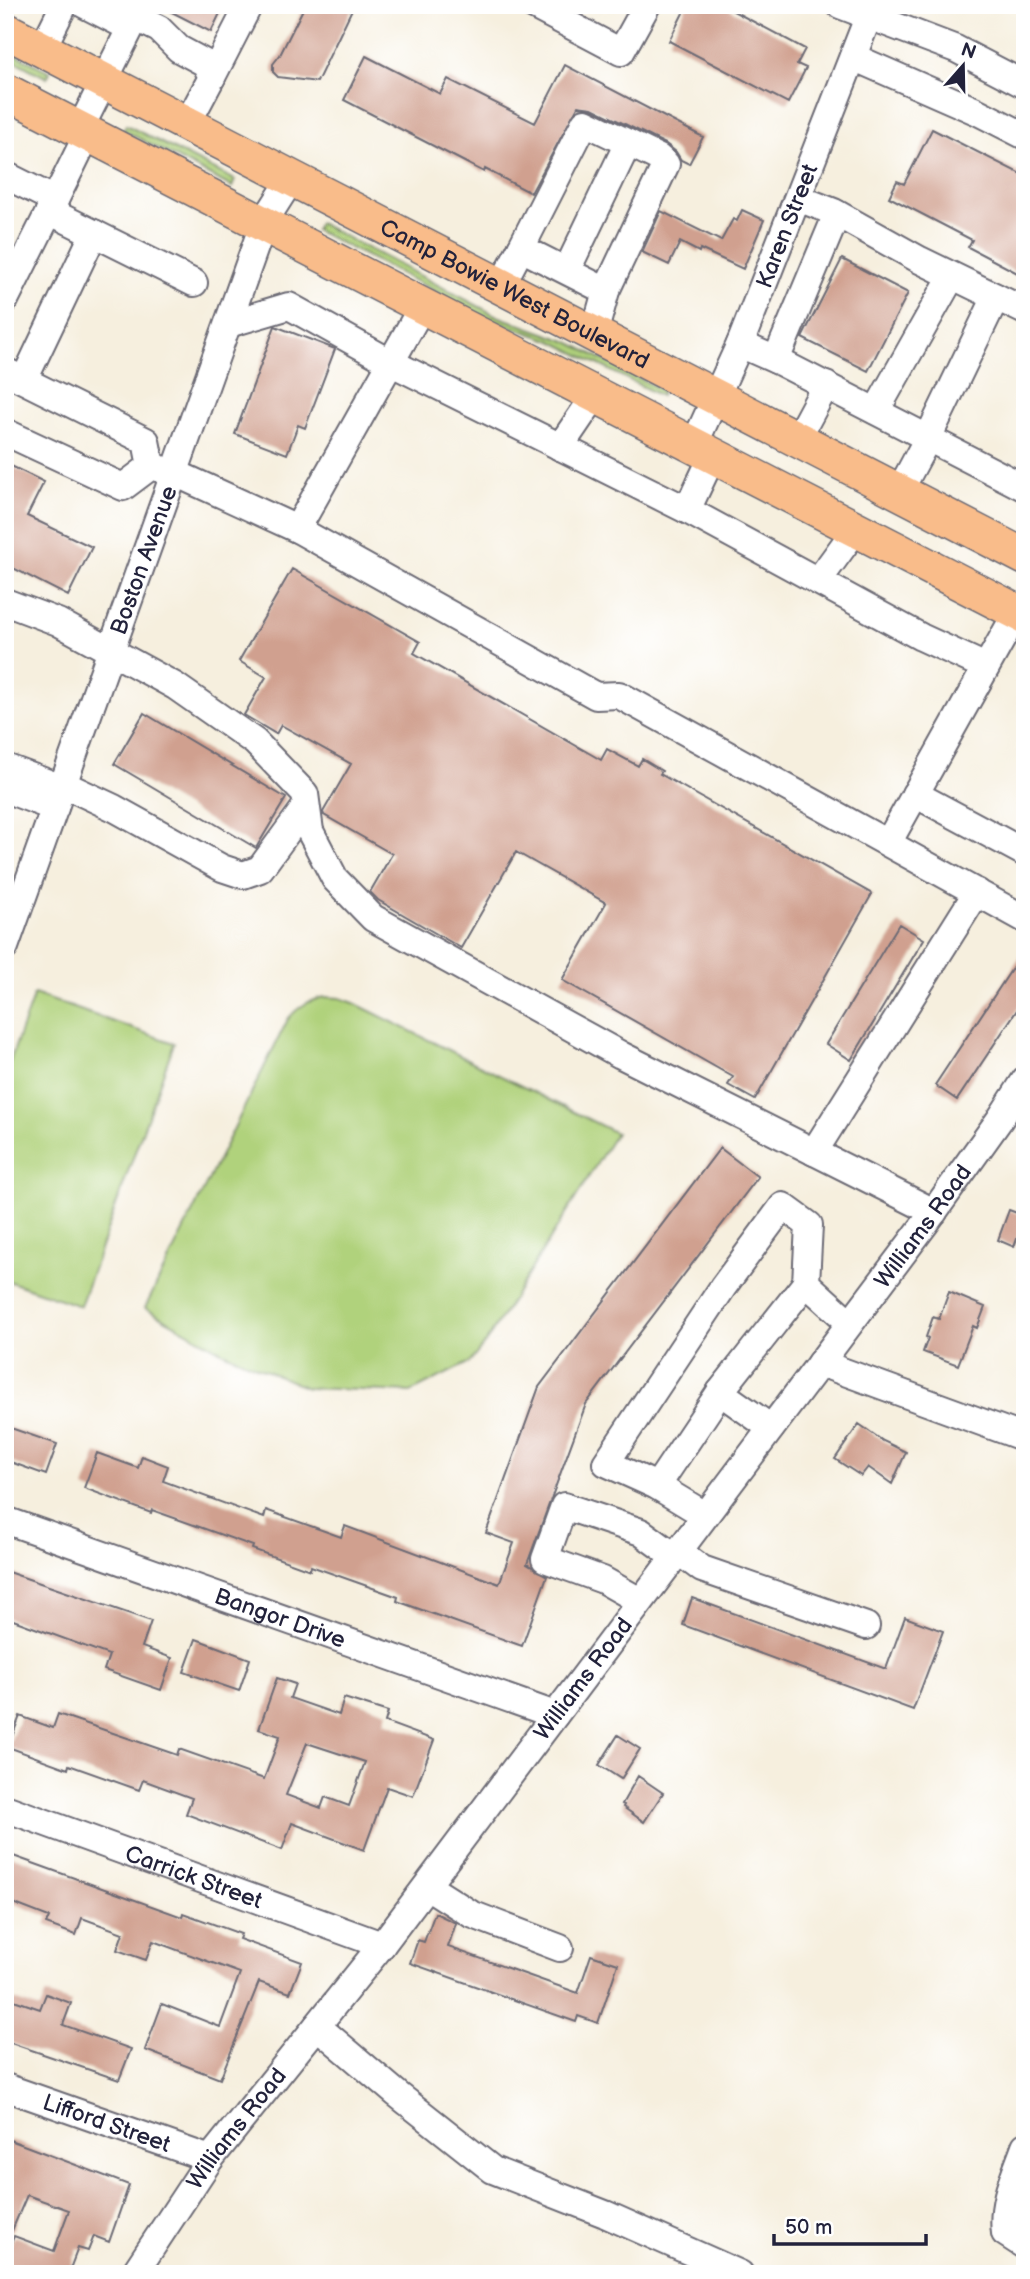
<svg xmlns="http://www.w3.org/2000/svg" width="1030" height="2279" viewBox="0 0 1030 2279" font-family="'Balsamiq Sans',sans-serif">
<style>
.green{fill:#b0d27b;stroke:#697a5b;stroke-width:2}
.building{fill:#d0a08f;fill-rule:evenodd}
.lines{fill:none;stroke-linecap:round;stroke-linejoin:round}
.minor-casing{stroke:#6c6a74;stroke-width:30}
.major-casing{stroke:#6c6a74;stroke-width:38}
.minor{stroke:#fff;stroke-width:26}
.major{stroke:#f9bc8a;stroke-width:35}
.labels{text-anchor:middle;stroke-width:6;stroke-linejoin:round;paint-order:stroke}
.street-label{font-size:23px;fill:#22223b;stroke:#fff}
</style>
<rect width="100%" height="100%" fill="#fff"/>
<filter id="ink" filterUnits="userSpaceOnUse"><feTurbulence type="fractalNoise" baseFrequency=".0143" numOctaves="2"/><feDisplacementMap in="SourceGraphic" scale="14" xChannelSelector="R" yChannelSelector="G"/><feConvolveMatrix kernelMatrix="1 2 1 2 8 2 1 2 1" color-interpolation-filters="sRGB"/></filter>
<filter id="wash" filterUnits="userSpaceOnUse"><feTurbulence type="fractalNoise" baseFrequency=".00686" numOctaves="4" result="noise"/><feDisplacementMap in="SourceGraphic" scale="28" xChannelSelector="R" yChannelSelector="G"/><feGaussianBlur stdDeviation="1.57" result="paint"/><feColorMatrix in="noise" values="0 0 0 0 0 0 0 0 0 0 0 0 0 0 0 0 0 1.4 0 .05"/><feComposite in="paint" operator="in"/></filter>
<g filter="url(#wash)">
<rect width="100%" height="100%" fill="#f6efde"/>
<path class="green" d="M5,49L50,72L47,78L5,56Z
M126,125L235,180L232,187L123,130Z
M319,223L497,316L569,342L662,390L661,396L552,341L492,320L315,230Z
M34,994L174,1043L80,1306L5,1280V1075Z
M325,997L340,998L354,1003L616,1133L486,1342L470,1362L411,1392L307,1388L225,1353L145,1308L288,1019C299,1006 309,1000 325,997Z"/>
<g id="blocks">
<path class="building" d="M158,5H224L211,32Z
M305,5H354L317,82L278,77L273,72V64L280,55Z
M687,5H722L805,49L797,64L806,68L788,103L669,41Z
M366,56L440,94L448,79L535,123L565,65L703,137L689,164L681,160L676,152L666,144L592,108L578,106L531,193L485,169L484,172L344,100Z
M932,129L1025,176V277L968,247L972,240L889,197L897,181L904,184Z
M742,210L764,220L743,269L700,249L699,252L680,242L669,265L642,252L661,211L721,241L733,219L737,221Z
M842,259L908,293L868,371L802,338Z
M275,326L335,349L305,428L298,425L287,454L235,434Z
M5,463L44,482L27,516L92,547L68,596L5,564Z
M292,569L420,642L414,653L601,760L607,749L638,766L642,759L662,771L660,774L872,894L755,1100L728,1085L733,1077L562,980L606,903L516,852L461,948L378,900L370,892L392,854L324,815L323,812L351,764L281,725L276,734L244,715L266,677L239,661Z
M144,713L286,798L256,848L114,764Z
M899,924L924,939L851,1060L826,1044Z
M1025,949V998L957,1100L935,1085Z
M720,1148L758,1177L586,1404L527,1564L547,1576L522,1646L397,1601L398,1597L311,1566L310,1570L252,1549L253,1546L152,1510L151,1513L84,1488L97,1453L138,1468L142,1456L168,1466L163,1481L264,1518L266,1510L341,1537L345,1526L499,1584L514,1543L486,1533L539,1387Z
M1009,1210L1025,1216L1014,1247L998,1240Z
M949,1292L985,1307L977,1328L973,1326L958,1365L923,1352L928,1338L926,1337L933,1317L939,1319Z
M859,1424L883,1441L906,1452L892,1484L868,1467L861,1476L835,1459Z
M5,1426L57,1444L46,1475L5,1460Z
M5,1571L151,1621L142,1647L172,1658L161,1690L104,1670L109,1655L5,1617Z
M692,1598L886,1669L905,1617L943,1631L913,1710L683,1625Z
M196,1639L250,1659L239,1691L184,1672Z
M277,1678L295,1684L290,1698L339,1715L344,1698L388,1712L385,1722L434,1740L413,1796L387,1787L364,1850L292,1823L282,1850L186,1814L192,1798L143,1780L139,1790L69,1765L68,1769L8,1747L20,1716L53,1728L58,1714L177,1755L179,1749L264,1779L280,1736L259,1729ZM307,1743L365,1762L349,1806L325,1797L321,1808L286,1795Z
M618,1735L640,1749L621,1779L599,1765Z
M638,1776L663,1793L644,1822L623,1807L624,1805L622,1804Z
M5,1853L182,1917L183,1913L241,1934L239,1939L302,1962L290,1993L259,1982L220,2079L145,2050L162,2004L220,2027L240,1973L153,1941L146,1960L117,1950L123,1933L82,1918L76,1935L46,1924L49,1917L5,1900Z
M435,1913L456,1923L448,1947L578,1993L591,1955L618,1964L598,2023L578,2016L576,2022L410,1963L418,1940L424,1942Z
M46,1994L71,2003L63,2025L131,2049L119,2080L5,2041V1997L40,2009Z
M10,2140L129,2185L109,2242L94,2236L88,2251L78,2248L68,2274H5V2259L14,2236L54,2251L69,2210L27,2195L5,2247V2153Z"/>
</g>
</g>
<g filter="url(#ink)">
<use href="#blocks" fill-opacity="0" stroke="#6c6a74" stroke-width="2"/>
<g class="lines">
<defs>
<g id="minor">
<path d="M85,5L130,28"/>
<path d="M532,5L621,52L647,5"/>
<path d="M840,5L956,49L1025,85"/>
<path d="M135,17L159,29L179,49L205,63L212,77L187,124"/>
<path d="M42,49L64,5"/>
<path d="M853,57L976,111L1025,136"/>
<path d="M212,77L249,5"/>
<path d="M80,129L142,5"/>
<path d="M5,175L55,200L88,133"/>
<path d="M798,198L834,212L920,260L1025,311"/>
<path d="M49,211L194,283"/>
<path d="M567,270L628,143"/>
<path d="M501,286L521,248"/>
<path d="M5,300L55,200"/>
<path d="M423,305L297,529L596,696L619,695L1025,919"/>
<path d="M228,324L289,306L390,362L687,510L713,455"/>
<path d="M594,334L606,291L521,248L585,122L659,158L666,164L606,291"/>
<path d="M740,344L776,360L837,214"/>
<path d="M776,360L1025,488"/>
<path d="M5,371L146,441L151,466"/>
<path d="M24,380L94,233"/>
<path d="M876,411L952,276"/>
<path d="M5,432L123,487L151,466L175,473L297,529"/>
<path d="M797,439L826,385"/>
<path id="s1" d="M694,445L740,344L873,5"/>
<path d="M560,447L596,394"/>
<path d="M899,492L928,438L996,297"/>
<path d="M687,510L921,637L986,667"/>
<path d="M818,581L856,529"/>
<path d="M5,602L58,622L175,686L255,742L305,794L310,831L335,879L373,918L621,1055L934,1212"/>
<path d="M5,767L62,788"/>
<path d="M63,784L114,808L222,868L243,875L260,869L306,806"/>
<path d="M5,789L55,808"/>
<path d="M915,794L1025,853"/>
<path d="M888,843L1017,612"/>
<path id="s2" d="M5,947L264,222L292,178"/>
<path d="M814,1152L977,892"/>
<path d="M820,1363L1025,1438"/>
<path d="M771,1428L720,1392L806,1283"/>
<path d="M657,1486L720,1392"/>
<path d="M705,1515L657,1486L606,1463L723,1287L783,1206L809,1225L806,1283L850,1323"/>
<path id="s3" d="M5,1520L555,1715"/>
<path d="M678,1551L702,1569L866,1626"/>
<path d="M640,1601L603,1580L545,1559L564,1506L641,1532L674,1556"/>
<path id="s4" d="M5,1808L382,1945"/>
<path d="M427,1886L471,1914L560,1948"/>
<path d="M317,2026L397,2094L493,2170L605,2214L740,2274"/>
<path id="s5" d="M5,2087L210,2159"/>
<path d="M1025,2146C1015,2174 1001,2202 1005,2233L1025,2246"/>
<path id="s6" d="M134,2274L210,2159L382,1945L925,1224L1000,1119L1025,1080"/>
</g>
<g id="major">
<path id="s7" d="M5,30L1025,557"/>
<path d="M5,91L1025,616"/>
</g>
</defs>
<use href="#minor" class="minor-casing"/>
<use href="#major" class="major-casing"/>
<use href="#minor" class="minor"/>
<use href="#major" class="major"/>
</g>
</g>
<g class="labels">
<g class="street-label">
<text dy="8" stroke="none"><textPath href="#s1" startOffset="238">Karen Street</textPath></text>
<text dy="8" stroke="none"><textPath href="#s7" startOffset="574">Camp Bowie West Boulevard</textPath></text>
<text dy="8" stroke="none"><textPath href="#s2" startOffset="411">Boston Avenue</textPath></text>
<text dy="8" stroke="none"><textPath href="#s6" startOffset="1312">Williams Road</textPath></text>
<text dy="8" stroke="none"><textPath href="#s3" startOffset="292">Bangor Drive</textPath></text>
<text dy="8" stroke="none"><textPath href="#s6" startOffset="746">Williams Road</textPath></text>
<text dy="8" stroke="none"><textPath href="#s4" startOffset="201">Carrick Street</textPath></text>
<text dy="8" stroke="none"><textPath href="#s5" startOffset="108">Lifford Street</textPath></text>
<text dy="8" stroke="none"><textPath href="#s6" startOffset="178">Williams Road</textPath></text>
</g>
</g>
<rect width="1030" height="2279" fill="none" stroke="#fff" stroke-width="28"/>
<g transform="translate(963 66) rotate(20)" stroke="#ffffff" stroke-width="5" paint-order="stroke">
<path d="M0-5L12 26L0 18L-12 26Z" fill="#22223b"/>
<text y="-10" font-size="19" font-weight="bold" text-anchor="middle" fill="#22223b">N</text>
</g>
<path d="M774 2234v10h152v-10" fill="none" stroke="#22223b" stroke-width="3.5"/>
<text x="785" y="2234" font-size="21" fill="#22223b" stroke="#ffffff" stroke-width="5" paint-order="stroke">50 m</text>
</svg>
